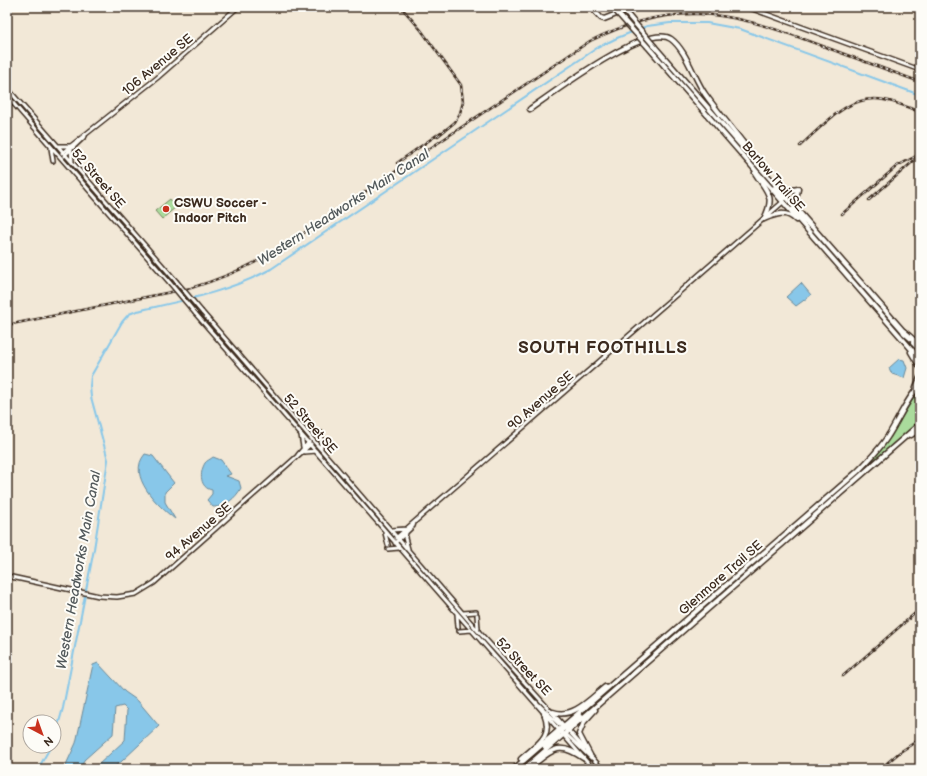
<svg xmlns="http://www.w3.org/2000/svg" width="927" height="776" viewBox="0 0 927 776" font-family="'Balsamiq Sans',sans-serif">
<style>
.green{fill:#aadb9c;stroke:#72825d}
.water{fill:#88c7e9;stroke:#698898}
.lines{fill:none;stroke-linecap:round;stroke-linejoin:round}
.canal{stroke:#88c7e9;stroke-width:2}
.secondary-casing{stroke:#3b2a1e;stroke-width:6}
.primary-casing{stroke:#3b2a1e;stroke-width:7}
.highway-casing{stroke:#3b2a1e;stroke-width:8}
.secondary{stroke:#fdfcf7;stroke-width:3}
.primary{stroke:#fdfcf7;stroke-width:4}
.highway{stroke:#fdfcf7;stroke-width:5}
.rail-casing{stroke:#3b2a1e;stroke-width:2.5}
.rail{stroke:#fdfcf7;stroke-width:1;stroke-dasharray:3;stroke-linecap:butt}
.secondary-bridge-casing{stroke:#3b2a1e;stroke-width:6;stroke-linecap:butt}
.primary-bridge-casing{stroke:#3b2a1e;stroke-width:7;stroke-linecap:butt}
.secondary-bridge{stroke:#fdfcf7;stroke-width:3}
.primary-bridge{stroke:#fdfcf7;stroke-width:4}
.poi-dot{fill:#c8321e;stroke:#fdfcf7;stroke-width:1.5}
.labels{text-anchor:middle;stroke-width:4;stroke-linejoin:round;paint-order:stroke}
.street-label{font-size:13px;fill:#3b2a1e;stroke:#fdfcf7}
.poi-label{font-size:13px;font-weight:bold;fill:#3b2a1e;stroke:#fdfcf7;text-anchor:start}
.water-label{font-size:14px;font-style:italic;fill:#52595b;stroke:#fdfcf7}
.district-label{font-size:17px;font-weight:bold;letter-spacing:1px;fill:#3b2a1e;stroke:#fdfcf7}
</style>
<rect width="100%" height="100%" fill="#f2e8d7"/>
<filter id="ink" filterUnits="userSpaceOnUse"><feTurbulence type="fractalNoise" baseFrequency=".025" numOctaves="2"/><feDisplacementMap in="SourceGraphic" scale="8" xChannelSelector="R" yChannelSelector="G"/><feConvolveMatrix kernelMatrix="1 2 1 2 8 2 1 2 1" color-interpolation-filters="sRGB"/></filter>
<g filter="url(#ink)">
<path class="green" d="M170,199L176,207L162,219L155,211Z
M920,388V420L871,463L870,462L887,442Z"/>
<path class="water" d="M801,283L811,295L796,306L786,297Z
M899,359L904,360L907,368L904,378L892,374L889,368Z
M145,454L153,456L174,483L165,492V502L175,519C158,506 126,476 145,454Z
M213,457L221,460L231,474L226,476L239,481L241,488C236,498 225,507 213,507L207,500L212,494V490C200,488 199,473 205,463C206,461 211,459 213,457Z
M98,663L125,692L138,701L159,726L122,761L111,769H102L98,765L125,740L127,710L123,706L115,708L113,734L84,760L81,769H64L76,743L92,669L93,665Z"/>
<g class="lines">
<path class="canal" d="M54,740L63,708L94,549L108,460L91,397L90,386L91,376L122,322L129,314L137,311C185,300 228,292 271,269L597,48L617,38L647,26L670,23H707L740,29L920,95
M38,769L51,746"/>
<defs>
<path id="secondary" d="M747,7L920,70
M7,88L176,281
M7,96L170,283
M58,146H70
M51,148L53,161
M71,150L72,161
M62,153L157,78L238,7
M64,156L85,136
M202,312L478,631L585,749
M195,313L593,769
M301,435L303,447
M321,448V433
M304,452L316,451
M298,455L309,442
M392,530L406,529
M385,533L388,545
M406,533L405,538L408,549
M396,538L784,201
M395,543L413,526L414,523
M388,549L399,548
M7,576L99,596L117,597L136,594L154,583L311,444
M463,613L476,612
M457,614L458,627
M477,615L478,629
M459,631L472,630
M536,702L564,729
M565,733L591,758
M589,754L602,769"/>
<path id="primary" d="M591,7L601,18L604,19L634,7
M648,47L920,359
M655,47L905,333
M530,109C553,93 647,22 671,39C686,50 694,78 705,94C717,111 731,127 744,144
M755,173C767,192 776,196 764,219
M781,187L788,191L798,189
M774,188L784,198H788
M798,189L796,199L799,207
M793,209L810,226
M764,219C776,214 786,210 796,220
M913,343L920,350
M911,352L920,367
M916,387L920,378
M911,435L920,429
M553,712C573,719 590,699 605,687
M566,729L580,716
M545,747L563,729
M590,755L579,734L584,722L595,710
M521,759C537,744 554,737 544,713
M514,769L857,472C868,461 880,449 888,436C899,419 906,400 920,385
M524,769L920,424
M528,769C550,752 557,739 583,758"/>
<path id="highway" d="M904,332L920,346"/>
</defs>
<use href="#secondary" class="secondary-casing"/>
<use href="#primary" class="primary-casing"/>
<use href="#highway" class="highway-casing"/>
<use href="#secondary" class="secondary"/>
<use href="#primary" class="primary"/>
<use href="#highway" class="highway"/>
<defs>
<path id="rail" d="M401,7L421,30L461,85L463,102L460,113L455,122L438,136
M917,7L920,12
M800,146C824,125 849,93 884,100C897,102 909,108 920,112
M397,163L441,132
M869,200L917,158
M842,214L897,166L920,154
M7,325L191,288C227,277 258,263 289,243L590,41C672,0 726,10 809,41C846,55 883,68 920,82
M843,676L920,609
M880,769L900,752L920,739"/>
</defs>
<use href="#rail" class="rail-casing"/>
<use href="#rail" class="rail"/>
<defs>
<path id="secondary-bridge" d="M176,281L202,312
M170,283L195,313"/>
<path id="primary-bridge" d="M612,7L648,47
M621,7L655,47"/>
</defs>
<use href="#secondary-bridge" class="secondary-bridge-casing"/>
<use href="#primary-bridge" class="primary-bridge-casing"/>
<use href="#secondary-bridge" class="secondary-bridge"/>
<use href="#primary-bridge" class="primary-bridge"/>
</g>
</g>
<circle class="poi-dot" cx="166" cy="209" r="4"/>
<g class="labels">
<g class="street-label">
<text transform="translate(157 64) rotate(-40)" y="5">106 Avenue SE</text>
<text transform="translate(774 176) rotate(49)" y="5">Barlow Trail SE</text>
<text transform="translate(99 178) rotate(49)" y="5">52 Street SE</text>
<text transform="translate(540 400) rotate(-41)" y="5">90 Avenue SE</text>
<text transform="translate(311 423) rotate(49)" y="5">52 Street SE</text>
<text transform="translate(198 531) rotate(-41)" y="5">94 Avenue SE</text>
<text transform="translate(720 577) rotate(-41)" y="5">Glenmore Trail SE</text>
<text transform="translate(524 666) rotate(47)" y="5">52 Street SE</text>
</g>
<g class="poi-label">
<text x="174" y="207">CSWU Soccer -<tspan x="174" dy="15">Indoor Pitch</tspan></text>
</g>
<g class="water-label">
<text transform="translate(343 207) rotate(-33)" y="5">Western Headworks Main Canal</text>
<text transform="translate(78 570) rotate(-80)" y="5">Western Headworks Main Canal</text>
</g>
<g class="district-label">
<text x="603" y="353">SOUTH FOOTHILLS</text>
</g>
</g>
<rect width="927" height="776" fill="none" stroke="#fdfcf7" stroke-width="24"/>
<rect x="12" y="12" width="903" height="752" fill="none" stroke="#3b2a1e" stroke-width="1.5" filter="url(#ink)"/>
<g transform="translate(42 734) rotate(139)"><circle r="19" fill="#fdfcf7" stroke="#afa8a0"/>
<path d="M0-3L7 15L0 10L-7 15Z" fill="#c8321e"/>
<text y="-6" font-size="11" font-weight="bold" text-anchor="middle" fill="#3b2a1e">N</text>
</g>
</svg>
